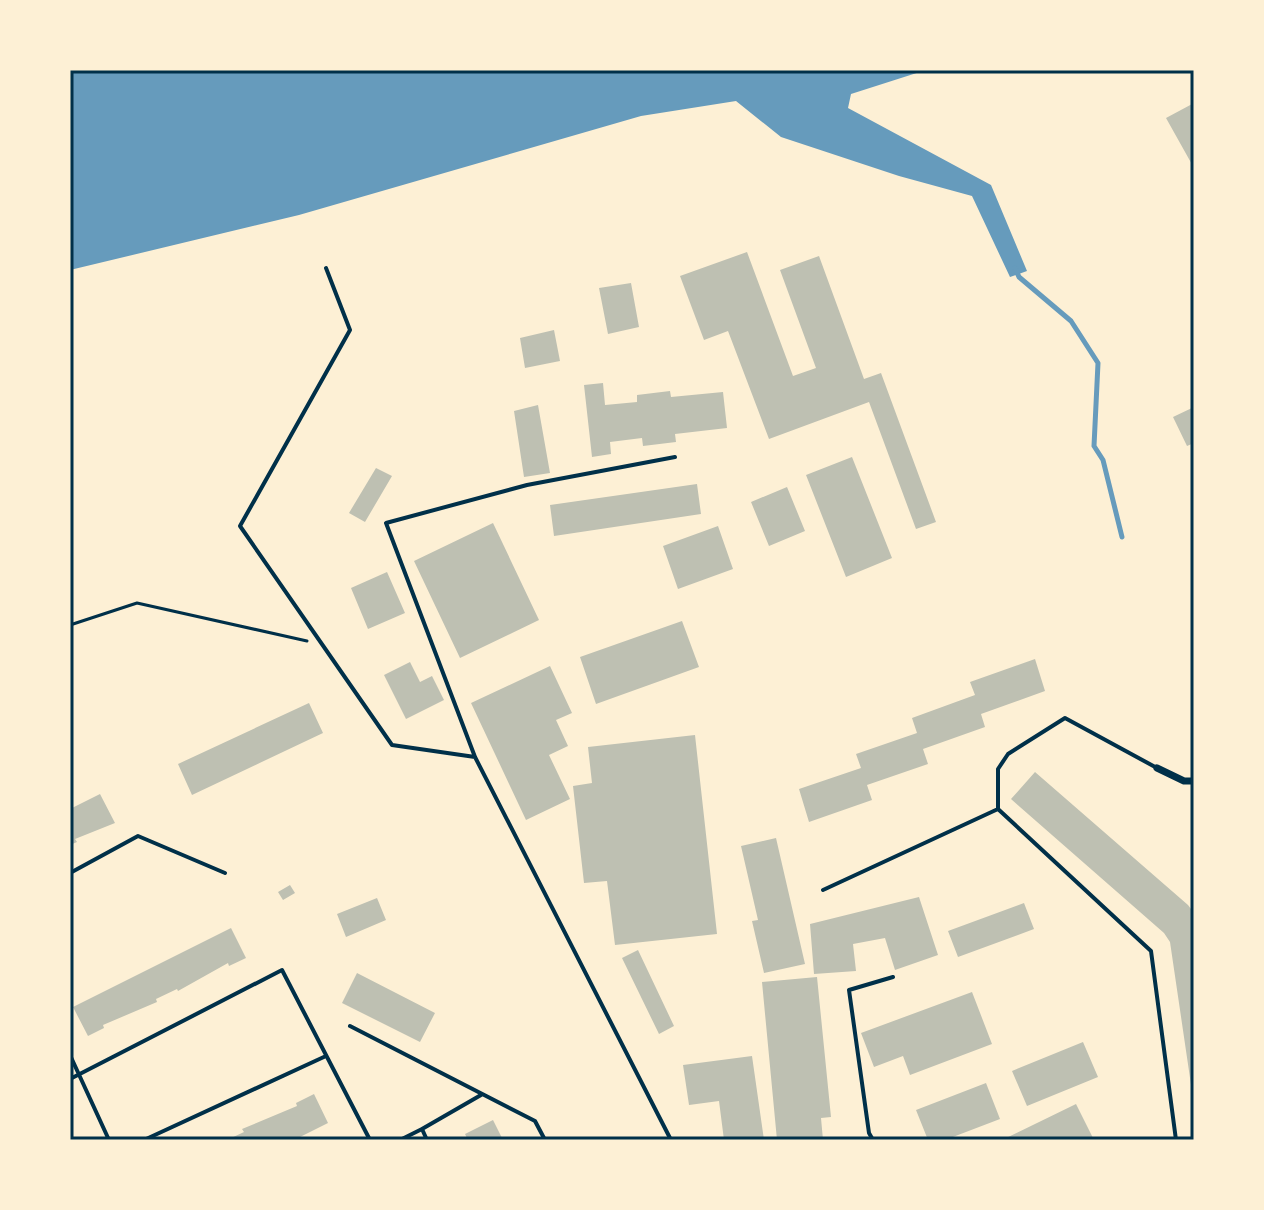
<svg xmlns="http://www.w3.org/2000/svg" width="1264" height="1210" viewBox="0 0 1264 1210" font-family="Montserrat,sans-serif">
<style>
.water{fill:#669bbc}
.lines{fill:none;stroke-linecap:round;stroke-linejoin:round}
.stream{stroke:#669bbc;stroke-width:5}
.building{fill:#bec0b2}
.path{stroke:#003049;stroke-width:3}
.service{stroke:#003049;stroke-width:4}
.minor{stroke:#003049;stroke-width:7}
.neatline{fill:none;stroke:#003049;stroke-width:3}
</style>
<rect width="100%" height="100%" fill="#fdf0d5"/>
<path class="water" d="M70,70H926L851,94L848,108L991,185L1027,271L1010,277L972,196L899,176L781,137L736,101L641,116L299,215L70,270Z"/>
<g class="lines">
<path class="stream" d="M1015,268L1019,277L1071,321L1098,363L1094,446L1103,460L1122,537"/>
</g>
<path class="building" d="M1194,103V168L1166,118Z
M747,252L793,376L816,368L780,270L819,256L864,379L881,373L936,522L916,529L869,402L769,439L728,331L704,340L680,276Z
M631,283L639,327L608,334L599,288Z
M554,330L560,361L525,368L520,338Z
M603,383L605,405L637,402V395L670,391L671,397L723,392L727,428L675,434L676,442L643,446L642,438L610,442L611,454L592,457L584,385Z
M538,405L550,473L524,477L514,411Z
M1194,407V443L1187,446L1173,417Z
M852,457L892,558L846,577L806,475Z
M376,468L392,476L365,522L349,513Z
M697,484L701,514L554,536L550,505Z
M787,487L805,531L769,546L751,502Z
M493,523L539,620L460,658L414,561Z
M718,526L733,569L678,589L663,546Z
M387,572L405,613L368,629L351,588Z
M682,621L699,667L596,704L580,657Z
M1035,659L1045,691L981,714L985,727L923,749L928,764L867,785L872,800L809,822L799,789L861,768L856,754L917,733L912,718L975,695L970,682Z
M410,662L420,682L432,676L444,700L406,719L384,675Z
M550,666L572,713L556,720L568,746L549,755L570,799L526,820L471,703Z
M309,703L323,733L192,795L178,764Z
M695,735L717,934L615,945L607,881L584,883L573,786L592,783L588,747Z
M1035,772L1188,905L1194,913V1105L1170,942L1164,933L1011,799Z
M100,794L115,823L75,839L77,842L70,845V809Z
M776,838L805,964L764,973L752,921L758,920L741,846Z
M290,885L295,893L283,900L278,892Z
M919,897L938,955L895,970L885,938L853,944L856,971L814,974L810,924Z
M377,898L386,920L346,937L337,914Z
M1024,903L1034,929L958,957L948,931Z
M231,928L246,958L229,966L228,963L178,991L177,989L156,999L157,1002L103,1025L104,1028L88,1036L73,1007Z
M638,950L674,1026L659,1034L622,958Z
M357,973L435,1013L420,1042L342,1003Z
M817,977L831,1117L821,1118L823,1140H777L762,982Z
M972,992L992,1044L910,1075L903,1056L874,1067L861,1033Z
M1083,1042L1098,1077L1027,1106L1012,1071Z
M752,1056L764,1140H724L719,1101L689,1105L683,1065Z
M986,1083L1000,1119L945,1140H928L916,1110Z
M314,1094L328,1123L294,1140H227L244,1132L242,1129L297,1106L296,1103Z
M1076,1104L1094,1140H1002Z
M493,1120L503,1140H468L465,1134Z"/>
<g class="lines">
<path class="path" d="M70,625L137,603L307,641"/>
<path class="service" d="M326,268L350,330L240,526L392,745L475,757
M1157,768L1065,718L1008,754L998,769V809L1151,951L1176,1140
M70,873L138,836L225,873
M823,890L998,809
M350,1026L535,1121L545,1140
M70,1055L109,1140
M70,1079L282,970L370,1140
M144,1140L326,1056
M400,1140L422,1129
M427,1140L422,1129L481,1095
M671,1140L475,757L386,523L527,485L675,457
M873,1140L869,1133L849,990L893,977"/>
<path class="minor" d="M1157,768L1184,781H1194"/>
</g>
<rect width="1264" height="1210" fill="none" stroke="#fdf0d5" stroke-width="144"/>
<rect x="72" y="72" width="1120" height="1066" class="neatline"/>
</svg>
